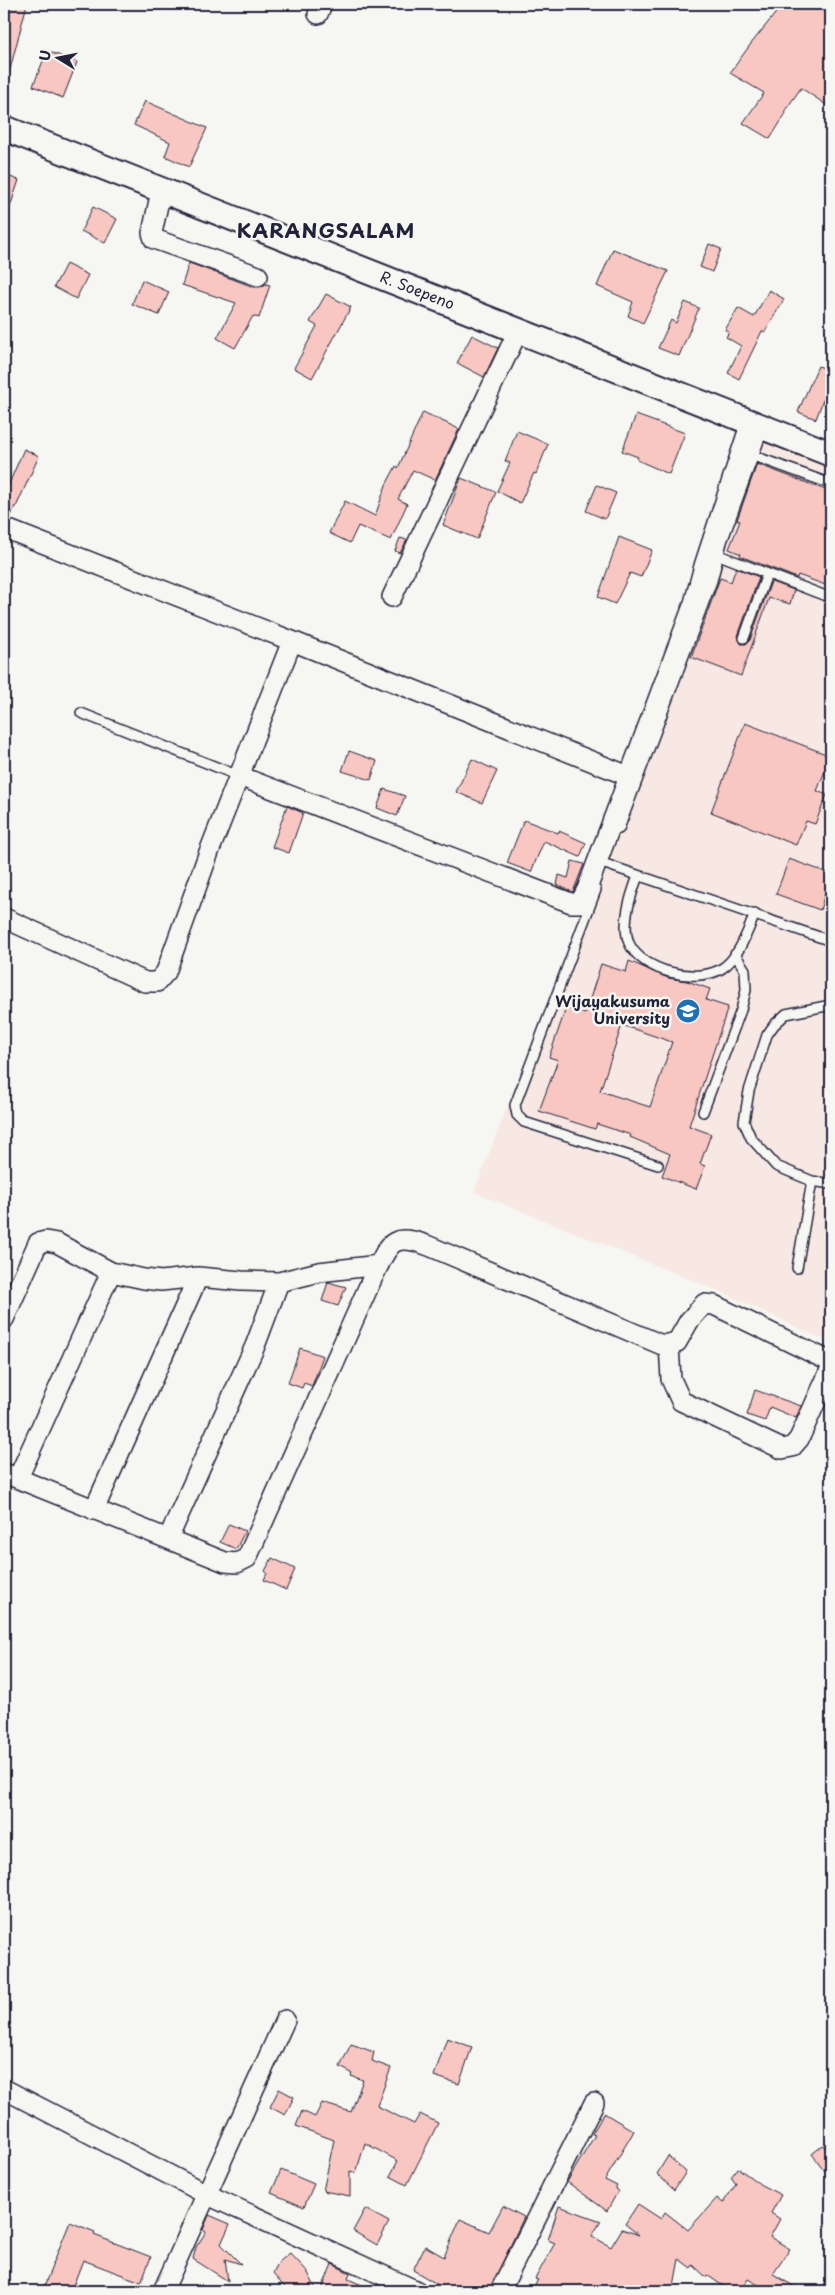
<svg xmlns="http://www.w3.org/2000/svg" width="835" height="2295" viewBox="0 0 835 2295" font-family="'Playpen Sans',sans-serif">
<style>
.built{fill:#f7e8e4}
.building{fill:#f8c7c2;stroke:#22223b;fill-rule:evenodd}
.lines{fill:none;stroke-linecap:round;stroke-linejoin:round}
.service-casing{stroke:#22223b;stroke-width:12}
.minor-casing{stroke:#22223b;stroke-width:22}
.tertiary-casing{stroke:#22223b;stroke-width:28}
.service{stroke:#f6f6f2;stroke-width:9}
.minor{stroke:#f6f6f2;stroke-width:19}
.tertiary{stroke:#f6f6f2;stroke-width:24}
.labels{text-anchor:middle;stroke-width:5;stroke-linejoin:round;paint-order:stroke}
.street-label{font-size:15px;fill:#22223b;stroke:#f6f6f2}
.poi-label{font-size:15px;font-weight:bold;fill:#22223b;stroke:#f6f6f2;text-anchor:end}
.district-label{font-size:20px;font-weight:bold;letter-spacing:1px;fill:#22223b;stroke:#f6f6f2}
</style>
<rect width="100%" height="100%" fill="#f6f6f2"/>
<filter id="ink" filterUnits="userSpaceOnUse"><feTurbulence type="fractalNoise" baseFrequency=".02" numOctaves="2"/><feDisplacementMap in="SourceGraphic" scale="10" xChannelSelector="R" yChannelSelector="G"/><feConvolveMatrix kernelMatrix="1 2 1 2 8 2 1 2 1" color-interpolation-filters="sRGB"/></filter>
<g filter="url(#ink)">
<path class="built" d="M757,435L831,464V1343L726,1294L474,1192L615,830Z"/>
<path class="building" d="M4,4H27L8,77L4,76Z
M783,4H831V108L801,88L784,112L786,113L770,139L743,123L764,93L730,73L750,45Z
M47,51L77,62L63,98L33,86Z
M145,101L207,128L189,167L165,156L170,142L134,125Z
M4,175L19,180L6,219H4Z
M93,207L117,219L105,243L81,231Z
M709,244L721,249L712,272L700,267Z
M613,249L668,271L643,323L628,316L633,302L597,286Z
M189,263L254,287H260L266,284L270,285L259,318L253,316L235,348L217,338L236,303L182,285Z
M66,264L88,275L76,299L54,287Z
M142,280L169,292L159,315L132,304Z
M769,290L784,299L765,332L762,331L739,379L728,373L741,346L726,337L729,332L725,330L738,308L754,317Z
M326,294L351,307L312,378L294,368L317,326L310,322Z
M685,302L699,308L679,356L658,348L671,320L676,323Z
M472,335L498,348L484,377L457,363Z
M818,366L831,370V402L823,400L816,419L798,412Z
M423,412L459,429L435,480L413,470L398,499L407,504L391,540L358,526L350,543L329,533L345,501L375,516L386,485L396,466L398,468Z
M636,415L685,433L669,474L637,460L638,457L622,451Z
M517,431L548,444L536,474L534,473L520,503L497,491L510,463L505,461Z
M24,449L39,456L16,507L15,506L10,518L4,517V495Z
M757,464L831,492V587L798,575L797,578L740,556L741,554L729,549L740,521L737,520Z
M461,478L496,492L477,539L443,525Z
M597,485L616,493L605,519L586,511Z
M619,537L652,550L641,577L630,573L615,604L598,597Z
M400,538L407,540L400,553L395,551Z
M736,568L759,577L738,636L741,644H746L750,640L771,582L794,590L790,604L769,598L741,676L691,657L720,578L731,582Z
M745,723L831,756L817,791L827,795L815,824L806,821L796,845L711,812Z
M349,751L377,761L371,780L342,771Z
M472,759L497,771L482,803L456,792Z
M384,789L405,796L397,816L377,808Z
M287,806L303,813L289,853L272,847Z
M524,820L558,833L559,831L586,843L580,857L544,841L531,872L507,863Z
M789,859L831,874L820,910L776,894Z
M572,861L584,864L573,892L557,885L559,875L568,878Z
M629,961L668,978L687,981L710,989L706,1000L728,1007L689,1126L711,1134L700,1164L705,1166L696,1189L662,1176L670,1154L630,1137L631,1135L597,1124L595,1129L539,1111L558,1060L549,1057L566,1008L585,1014L601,964L626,972ZM622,1025L672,1042L650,1107L600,1091Z
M328,1282L346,1287L338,1306L322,1301Z
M300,1348L323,1356L312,1386L304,1383L302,1388L288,1383Z
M755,1390L801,1406L796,1418L770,1407L765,1421L747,1415Z
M229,1524L245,1531L236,1549L220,1542Z
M272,1558L295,1569L286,1590L264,1580L267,1573L265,1571Z
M447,2038L472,2047L459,2084L434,2076Z
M351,2044L374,2052L372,2061L391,2068L377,2106L414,2124L420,2114L438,2123L407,2185L390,2176L398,2161L365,2143L356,2173L350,2171V2196L323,2191L334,2140L296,2126L302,2111L315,2117L322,2103L351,2112L363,2080L351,2076L352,2073L340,2067Z
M279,2089L294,2097L285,2115L270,2107Z
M604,2113L634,2131L605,2180L617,2186L615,2189L618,2191L607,2211L567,2182L595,2135L592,2134Z
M823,2145L831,2157V2179L812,2154Z
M668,2156L686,2172L674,2190L657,2174Z
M738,2168L761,2185L781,2195L771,2213L780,2219L770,2237L790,2249L773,2274L802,2291H769L748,2279L740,2291H730L707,2275L706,2277L693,2265L691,2268L679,2259L673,2291H530L538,2280L535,2279L555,2243L548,2240L559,2206L601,2221L592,2236L611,2247L622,2229L639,2235L625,2224L638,2204L661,2219L665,2212L688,2230L717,2198L723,2203L736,2184L731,2177Z
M281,2170L314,2184L304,2207L271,2193Z
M503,2206L524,2217L489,2291H462L450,2286L447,2290L413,2270L425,2246L444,2257L460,2219L489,2232Z
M365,2209L389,2222L377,2245L353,2231Z
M209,2215L230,2224L221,2244L241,2264L225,2259L228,2281L193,2259L196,2247L206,2232L203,2230Z
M70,2222L95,2232L94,2235L151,2257L141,2282L83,2260L71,2291H42Z
M290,2253L307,2271L317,2291H288L273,2274L279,2262Z
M332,2264L350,2273L348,2279L376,2291H321Z"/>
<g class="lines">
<defs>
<path id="service" d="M754,456L831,484
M719,555L831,598
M744,638L767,574
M81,713L239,776
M619,829L712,581L722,542L764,427
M605,864L831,941
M638,876C631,895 621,923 629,943C641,971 696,984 721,969C739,958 747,932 755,914
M596,890L515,1105L517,1115L524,1122L658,1165
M831,1005L786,1014L774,1025L767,1035L749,1091L744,1122L751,1138L776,1166L812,1181L831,1184
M703,1112L741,1010L746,990L745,970L735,954
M797,1268L812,1181"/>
<path id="minor" d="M318,14L322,4
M161,191L152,233L154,239L258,276
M4,528L292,641L631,777
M392,597L518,331
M292,641L239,776L571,903H580L587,889L694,603L704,566L751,422
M4,918L145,982H157L166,972L209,852L239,776
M4,1319L38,1243L46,1241L57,1243L111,1272L144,1279L161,1281L198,1277L241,1281L279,1282L319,1272L379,1265
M669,1345L671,1379L681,1401L782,1449L792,1447L799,1439L831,1368
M4,1473L225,1562L237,1563L247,1558L372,1279C389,1245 389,1231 429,1246L662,1345L677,1342L689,1321L704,1304L714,1305L831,1362
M18,1478L111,1272
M94,1510L198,1277
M168,1539L255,1346L279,1282
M4,2089L208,2195L417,2291
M163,2291L285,2020
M500,2291L594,2103"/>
<g id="tertiary">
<path id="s1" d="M4,128L831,454"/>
</g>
</defs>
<use href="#service" class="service-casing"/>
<use href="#minor" class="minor-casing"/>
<use href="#tertiary" class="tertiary-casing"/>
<use href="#service" class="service"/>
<use href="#minor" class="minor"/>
<use href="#tertiary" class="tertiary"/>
</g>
</g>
<defs>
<symbol id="university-disc" viewBox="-11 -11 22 22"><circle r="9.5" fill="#1f6fb2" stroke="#f6f6f2"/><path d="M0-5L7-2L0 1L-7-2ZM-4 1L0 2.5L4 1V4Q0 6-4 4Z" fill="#fff"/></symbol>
</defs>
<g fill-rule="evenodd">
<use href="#university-disc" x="674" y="997" width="28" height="28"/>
</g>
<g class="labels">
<g class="street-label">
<text dy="5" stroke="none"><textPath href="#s1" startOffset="444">R. Soepeno</textPath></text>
</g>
<g class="poi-label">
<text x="670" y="1007">Wijayakusuma<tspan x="670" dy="17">University</tspan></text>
</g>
<g class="district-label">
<text x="326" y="238">KARANGSALAM</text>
</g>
</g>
<rect width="835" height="2295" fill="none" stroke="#f6f6f2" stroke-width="20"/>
<rect x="10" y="10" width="815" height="2275" fill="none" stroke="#22223b" stroke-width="2" filter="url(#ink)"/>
<g transform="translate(58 58) rotate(280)" stroke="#f6f6f2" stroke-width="4" paint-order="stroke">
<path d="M0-4L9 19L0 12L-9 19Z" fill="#22223b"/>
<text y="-8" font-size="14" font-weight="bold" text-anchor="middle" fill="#22223b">U</text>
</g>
</svg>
